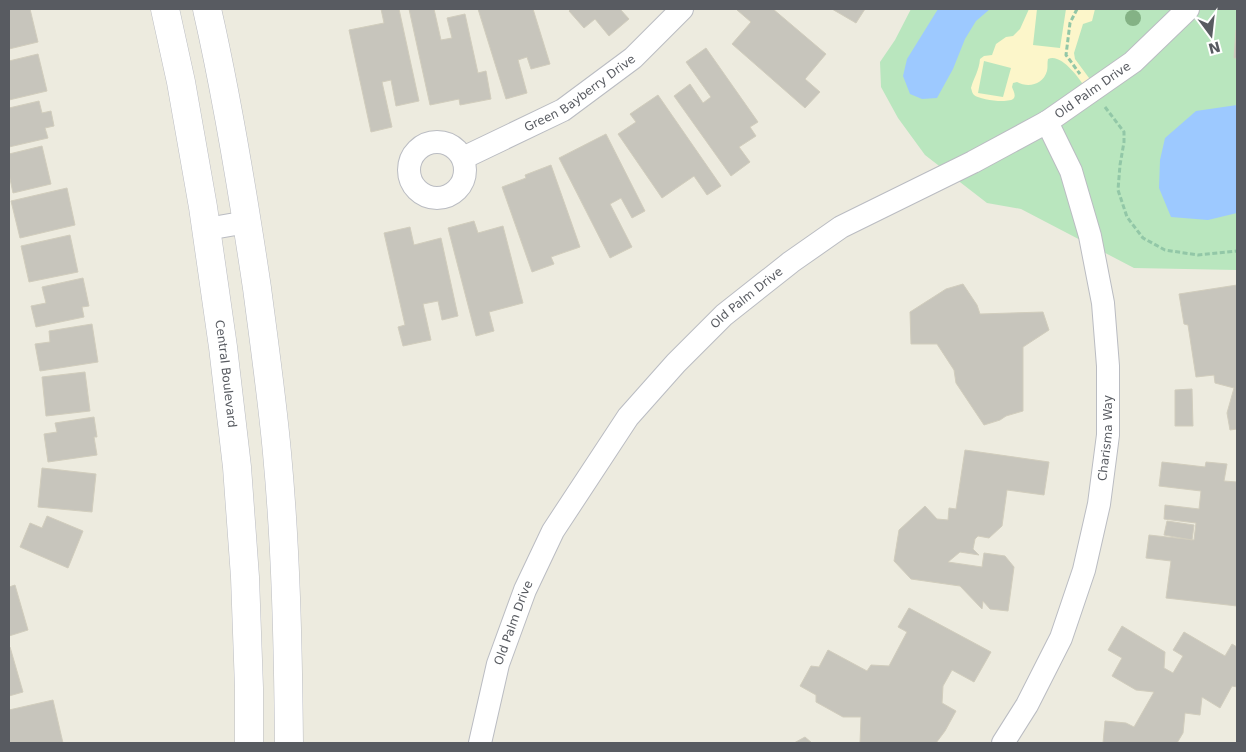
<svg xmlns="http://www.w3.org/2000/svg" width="1246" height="752" viewBox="0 0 1246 752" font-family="'DejaVu Sans',sans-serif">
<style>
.green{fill:#b9e6be}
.sand{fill:#fcf6ca;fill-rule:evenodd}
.water{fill:#9dc9ff}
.building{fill:#c7c5bc;stroke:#d1cdbd}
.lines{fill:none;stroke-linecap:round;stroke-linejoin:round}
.minor-casing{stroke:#babcc2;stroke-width:24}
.tertiary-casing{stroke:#babcc2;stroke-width:29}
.path{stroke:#92c7a7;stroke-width:3;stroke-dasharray:5 2.5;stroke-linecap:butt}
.minor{stroke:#fff;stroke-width:22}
.tertiary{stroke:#fff;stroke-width:28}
.tree{fill:#84b285}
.labels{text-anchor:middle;stroke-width:4.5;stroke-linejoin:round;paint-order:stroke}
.street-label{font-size:12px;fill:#585b61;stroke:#fff}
</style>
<rect width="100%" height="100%" fill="#edebdf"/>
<path class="green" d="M911,9H1237V270L1134,268L1021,209L987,203L925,155L898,118L881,87L880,62L895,40Z"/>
<path class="sand" d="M1029,9H1037L1033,45L1060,48L1066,9H1095L1092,21L1083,24L1074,53L1075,59L1092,82L1085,87C1078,77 1061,53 1048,59C1047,63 1048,67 1047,71C1043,85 1028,88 1017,82L1013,83L1012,87C1013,90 1016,95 1014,98C1010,104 980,100 974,95C972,93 972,91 971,88C974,77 979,71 980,59L984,56L992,55L996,44L1006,37L1013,36L1020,29ZM984,61L1011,68L1003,97L978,93Z"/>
<path class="water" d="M938,9H990L976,21L965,39L953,69L937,98L922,99L910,94L903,76L907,59Z
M1237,105V213L1208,220L1171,217L1159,188L1160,160L1165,138L1196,111Z"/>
<path class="building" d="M9,9H30L38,42L9,49Z
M381,9H399L419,101L396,106L391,80L382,82L392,127L371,132L349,30L384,23Z
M409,9H434L441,40L452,38L447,18L465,14L478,73L486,71L491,99L460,105L459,99L430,105Z
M478,9H533L550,64L531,69L527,57L518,60L527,93L506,99Z
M571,9H620L629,19L609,36L595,19L584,28L569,11Z
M739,9H773L826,54L805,79L820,92L805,108L732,44L751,22L737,10Z
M832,9H865L856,23Z
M1236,30H1237V58H1234Z
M706,48L758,122L750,127L756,136L739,147L750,162L731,176L674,96L690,84L703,103L711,97L686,62Z
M38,54L47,91L9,100V61Z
M658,95L721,186L707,195L694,176L662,198L618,134L636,122L630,114Z
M39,101L42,113L51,111L54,126L45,128L48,138L9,147V108Z
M606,134L645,211L632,218L621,198L610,204L632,247L610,258L559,158Z
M42,146L51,184L13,193L9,174V154Z
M551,165L580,247L551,257L554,264L532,272L502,187L526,178L525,175Z
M67,188L75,225L20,238L11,201Z
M474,221L478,233L503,226L523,303L489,312L494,331L476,336L448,228Z
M410,227L414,245L441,238L458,316L442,320L438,301L423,304L431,340L403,346L398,327L405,325L384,233Z
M70,235L78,272L29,282L21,246Z
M83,278L89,306L82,307L84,317L36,327L31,306L46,303L42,287Z
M963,284L977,305L980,314L1043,312L1049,330L1023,347V411L1006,416L1000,420L984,425L956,383L954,370L937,344H911L910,312L946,289Z
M1237,285V429L1230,430L1227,413L1234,388L1215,383L1214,375L1196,377L1188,325L1184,324L1179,294Z
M92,324L98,362L40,371L35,344L50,342L49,331Z
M85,372L90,411L46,416L42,377Z
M1192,389L1193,426H1175V390Z
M94,417L97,437H94L97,455L48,462L44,434L57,432L55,423Z
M965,450L1049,462L1044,495L1007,490L1002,526L989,538L978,536L975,539L973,549L979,555L960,552L948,562L982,567L984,553L1005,556L1014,567L1008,611L990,609L983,601L982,609L960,586L911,579L894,561L899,530L925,506L937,519L948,520L949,508L956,509Z
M1162,462L1205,467L1206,462L1227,464L1224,481L1237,482V606L1166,598L1171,561L1146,558L1149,535L1194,540L1196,523L1164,519L1165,505L1199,509L1201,491L1159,486Z
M42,468L96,474L92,512L38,507Z
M47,516L83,531L68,568L20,547L30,523L42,528Z
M1167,521L1194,525L1192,540L1164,535Z
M15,585L28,630L9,636V587Z
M909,608L991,652L974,682L952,670L943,686L942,703L956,711L945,731L936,743H860L861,717H843L816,702V695L800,686L811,666L819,667L828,650L867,671L871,665L889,666L907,632L898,627Z
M1122,626L1165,652L1164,668L1173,673L1183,656L1173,650L1184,632L1225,656L1232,644L1237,647V687L1232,686L1220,708L1202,697L1200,715L1185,713L1183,733L1177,743H1103L1105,721L1126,723L1134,727L1154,692L1136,690L1112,676L1122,658L1108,650Z
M10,647L23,692L9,696V648Z
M53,700L63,743H9V710Z
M805,737L812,743H794Z"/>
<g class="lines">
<defs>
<g id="minor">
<circle cx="437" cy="170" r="28"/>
<path id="s1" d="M463,158L563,110L633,58L682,9"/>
<path d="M207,229L247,222"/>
<path id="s2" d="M480,743L498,664L525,590L553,531L628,417L676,363L724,315L791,262L841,227L973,162L1047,122L1133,62L1188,9"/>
<path id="s3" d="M1003,743L1027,705L1061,638L1084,570L1099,504L1108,435V366L1103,303L1090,236L1071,171L1047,122"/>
</g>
<g id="tertiary">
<path id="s4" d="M165,9L181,82L203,207L223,347L237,467L245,577L249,688V743"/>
<path d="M207,9C228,101 243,194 257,288C264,342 272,398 277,453C286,549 288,646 289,743"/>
</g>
</defs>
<use href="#minor" class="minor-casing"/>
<use href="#tertiary" class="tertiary-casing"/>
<path class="path" d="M1077,9L1070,23L1066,55L1080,74
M1105,107L1124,132V142L1120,165L1118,190L1127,217L1143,238L1165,250L1198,255L1237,251"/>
<use href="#minor" class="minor"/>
<use href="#tertiary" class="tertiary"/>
</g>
<circle class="tree" cx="1133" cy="18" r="8"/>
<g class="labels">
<g class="street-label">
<text dy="4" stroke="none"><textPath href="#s2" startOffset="935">Old Palm Drive</textPath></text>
<text dy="4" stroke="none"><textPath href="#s1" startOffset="134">Green Bayberry Drive</textPath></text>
<text dy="4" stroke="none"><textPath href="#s2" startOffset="530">Old Palm Drive</textPath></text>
<text dy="4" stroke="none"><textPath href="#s4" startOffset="370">Central Boulevard</textPath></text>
<text dy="4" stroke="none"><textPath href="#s3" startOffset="326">Charisma Way</textPath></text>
<text dy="4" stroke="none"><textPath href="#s2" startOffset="125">Old Palm Drive</textPath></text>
</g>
</g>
<rect width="1246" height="752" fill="none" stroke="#585b61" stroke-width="20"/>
<g transform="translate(1211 35) rotate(165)" stroke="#ffffff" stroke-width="4" paint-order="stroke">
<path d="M0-4L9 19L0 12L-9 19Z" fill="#585b61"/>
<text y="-8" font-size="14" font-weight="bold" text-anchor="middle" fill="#585b61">N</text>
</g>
</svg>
